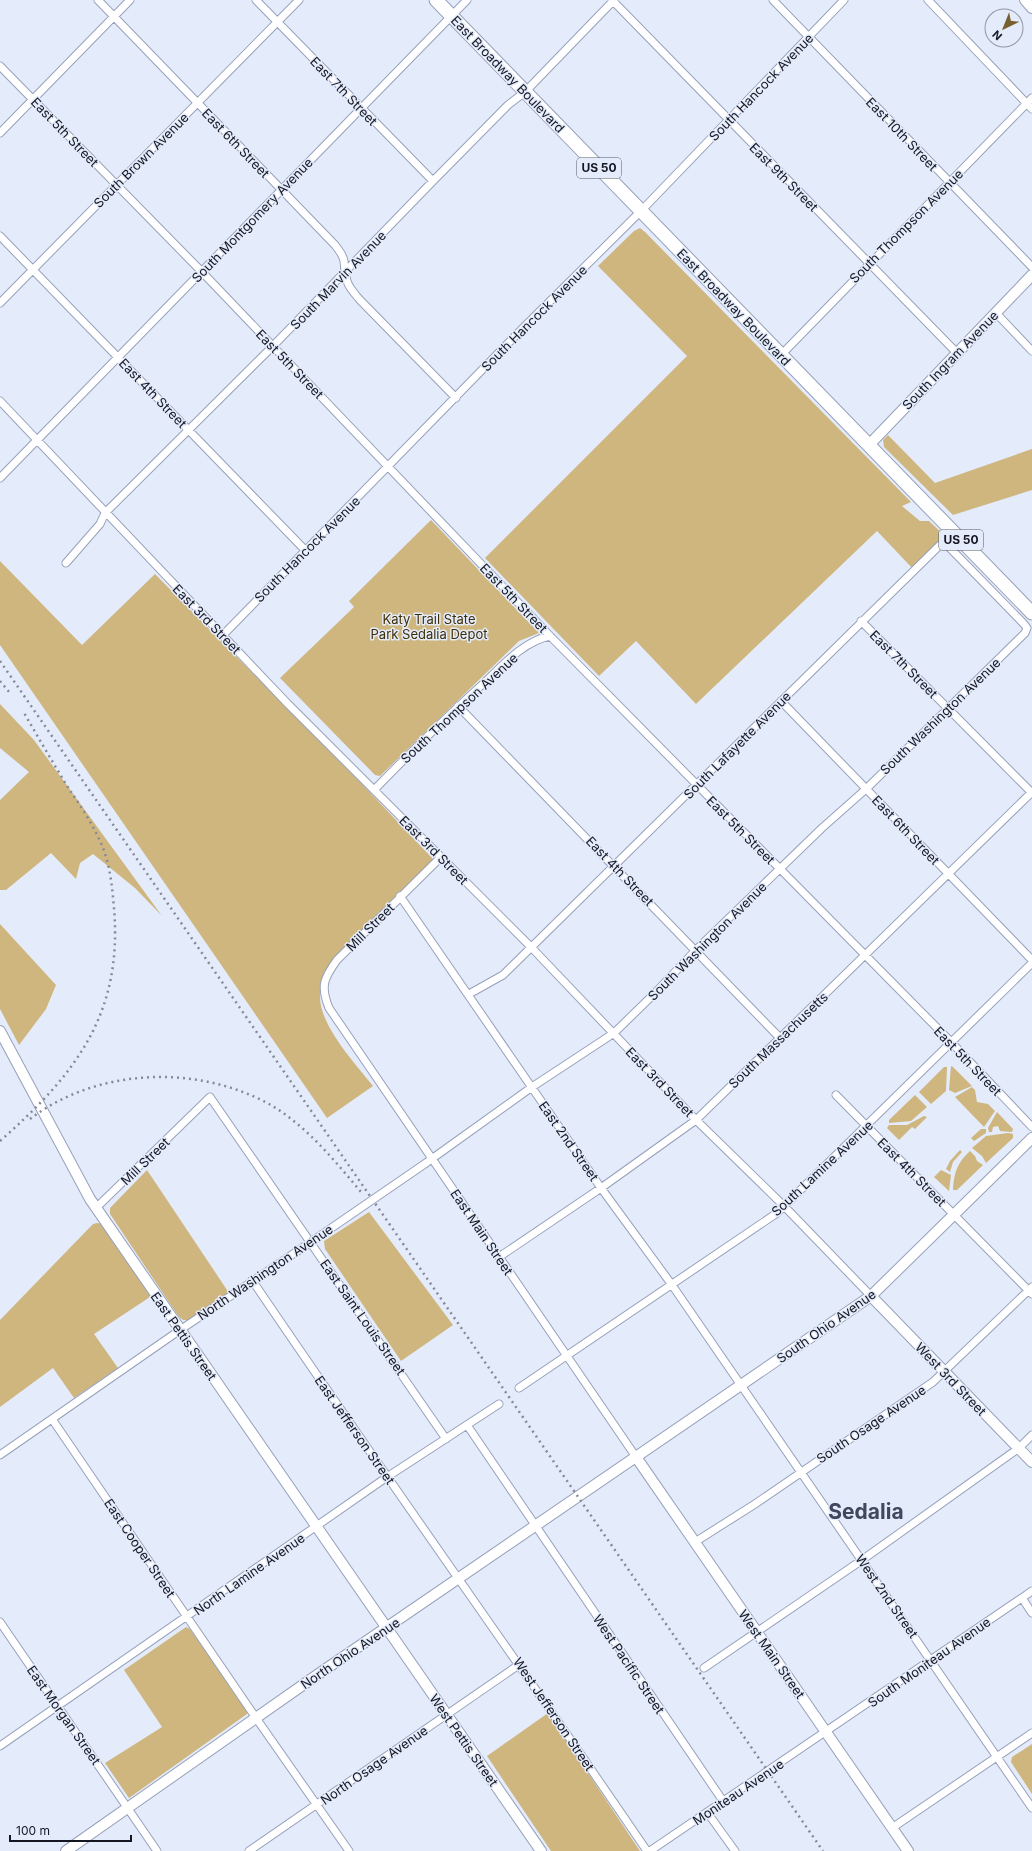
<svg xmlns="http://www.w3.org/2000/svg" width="1032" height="1851" viewBox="0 0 1032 1851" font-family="Inter,sans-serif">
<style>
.green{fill:#cfb67e}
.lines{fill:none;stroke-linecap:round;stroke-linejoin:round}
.street-casing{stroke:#97a1bb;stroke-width:9}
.secondary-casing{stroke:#97a1bb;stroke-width:12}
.highway-casing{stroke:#97a1bb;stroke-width:15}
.street{stroke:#fff;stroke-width:7}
.secondary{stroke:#fff;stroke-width:10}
.highway{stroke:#fff;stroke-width:13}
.rail{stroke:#858a97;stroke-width:2.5;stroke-dasharray:2 4;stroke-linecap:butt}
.street-bridge-casing{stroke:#97a1bb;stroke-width:9;stroke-linecap:butt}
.street-bridge{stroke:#fff;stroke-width:7}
.labels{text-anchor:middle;stroke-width:3;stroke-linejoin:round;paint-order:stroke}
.shield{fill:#e4ebfb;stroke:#525762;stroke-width:1}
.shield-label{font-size:12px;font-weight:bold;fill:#141721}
.street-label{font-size:13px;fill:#141721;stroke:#e4ebfb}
.park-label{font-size:13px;fill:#3e2e06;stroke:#e4ebfb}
.town-label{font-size:21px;font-weight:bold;fill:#3f485f;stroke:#e4ebfb}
</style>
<rect width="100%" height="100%" fill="#e4ebfb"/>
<path class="green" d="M640,228L645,232L911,502L902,506L920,521H929L947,538L914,570L877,531L696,704L636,641L599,676L485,558L687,356L598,266L634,231Z
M888,435L935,483L1032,449V490L953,515L884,447L883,440Z
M431,520L539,633L519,641L380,776L375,775L280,678L354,607L349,601Z
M0,561L82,645L155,574L359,781L433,859V866L331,970C328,975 324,980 322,986C310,1016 355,1063 373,1086L327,1118L0,645Z
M0,704L34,740L162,916L135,888L93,854L80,863L76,879L51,853L6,890H0V800L29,772L0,748Z
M0,924L56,985L46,1009L19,1045L0,1009Z
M951,1066L953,1067L972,1086L955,1093L949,1090Z
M944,1067H947L946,1091L931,1104L919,1092Z
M972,1087L975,1090L977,1102L988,1104L995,1111L984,1127L955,1097Z
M915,1095L927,1107L911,1121L889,1123V1120Z
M997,1112L1013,1129L1012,1132L1000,1131L998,1126L993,1127L992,1132H989L988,1128Z
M924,1116L927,1117L915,1129L912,1127L899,1140L887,1128L889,1125H907Z
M981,1129H986V1133L974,1141L971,1138Z
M1008,1133L1013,1134V1138L986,1163L982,1156L972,1148L986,1136Z
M960,1150L962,1152L953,1162L950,1172L946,1169L950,1161Z
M970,1151L975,1156L977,1161L983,1165L957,1190H953C954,1173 957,1163 970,1151Z
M147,1170L229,1293L188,1320H183L179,1317L110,1214V1208Z
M941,1170L951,1175L949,1191L934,1177Z
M369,1212L453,1325L401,1361L325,1249L324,1241Z
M97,1223L103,1224L153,1295L94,1334L118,1368L74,1398L53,1368L0,1407V1320L93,1224Z
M186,1627L190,1629L247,1710V1714L129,1798L105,1763L162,1727L124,1670Z
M548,1713L640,1851H551L487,1756Z
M1032,1744V1794L1011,1762L1012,1757Z"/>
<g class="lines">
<defs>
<path id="street" d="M98,0L335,245C350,264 341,263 347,281C349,288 355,294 360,300L456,398
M256,0L433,181
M612,0L957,353
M773,0L1032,267
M928,0L1032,109
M0,66L202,272L550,636L951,1042L1032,1127
M0,133L130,0
M0,236L306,551
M0,303L299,0
M996,313L1032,351
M781,355L1032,98
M0,401L288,704L531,947L696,1120L784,1206L871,1296
M0,478L467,0
M66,563L100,524L105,513L273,346L433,181L508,105L525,92L614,0
M861,621L1032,793
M223,635L523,328L641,211L844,0
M781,701L1032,960
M458,706L780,1038
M374,790C410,753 446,717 484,683C503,665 524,641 550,636
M441,857L337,960C324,978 320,986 329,1008L636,1457
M400,896L601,1188L672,1285L1032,1808
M836,1095L1032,1294
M426,1163L532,1087L614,1033L655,993L696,950L822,828L866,789L1025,633L1027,628L1024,624L946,544L940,545L503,975L469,994
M96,1208L210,1097L446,1439
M499,1257L601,1188L696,1120L1032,792
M252,1280C382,1472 517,1660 647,1851
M519,1388L777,1213L1032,963
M52,1419L256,1718L349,1851
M467,1425L723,1801
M0,1455L180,1330L311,1242
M695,1542L755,1504L933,1382L1032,1287
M1022,1598L1032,1613
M0,1622L157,1851
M704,1668L862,1560L1019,1448L1032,1435
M0,1746L387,1477L499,1404
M707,1812L735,1851
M892,1828L1032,1733
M249,1851L520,1664
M650,1851L1032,1591"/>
<path id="secondary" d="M1025,0L1032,8
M869,445L1032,275
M0,1031L90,1199L541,1851
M871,1296L1032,1462
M636,1457L908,1851
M66,1851L320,1673L871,1296L1032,1138"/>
<path id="highway" d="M436,0L1032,613"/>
</defs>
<use href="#street" class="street-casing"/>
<use href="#secondary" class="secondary-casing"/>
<use href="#highway" class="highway-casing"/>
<use href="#street" class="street"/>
<use href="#secondary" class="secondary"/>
<use href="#highway" class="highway"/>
<path class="rail" d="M0,661L823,1851
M0,681L10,693
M30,1119C97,1068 196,1064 269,1104C306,1125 334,1160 361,1192
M0,1141C75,1075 123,1014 114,908C112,886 110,862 100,841C92,823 80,805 69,789C53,763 38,737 23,711"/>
<defs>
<path id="street-bridge" d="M311,1242L426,1163"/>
</defs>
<use href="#street-bridge" class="street-bridge-casing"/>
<use href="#street-bridge" class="street-bridge"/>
</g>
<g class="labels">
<g class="shield">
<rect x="577" y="158" width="44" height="20" rx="3"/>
<rect x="939" y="530" width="44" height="20" rx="3"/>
</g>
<g class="shield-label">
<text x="599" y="172">US 50</text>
<text x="961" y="544">US 50</text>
</g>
<g class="street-label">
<text transform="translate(508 74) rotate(46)" y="5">East Broadway Boulevard</text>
<text transform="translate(761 87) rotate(-46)" y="5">South Hancock Avenue</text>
<text transform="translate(344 91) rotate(46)" y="5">East 7th Street</text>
<text transform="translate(65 132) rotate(46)" y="5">East 5th Street</text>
<text transform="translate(902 134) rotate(46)" y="5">East 10th Street</text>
<text transform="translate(236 143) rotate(46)" y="5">East 6th Street</text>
<text transform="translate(141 160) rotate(-45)" y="5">South Brown Avenue</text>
<text transform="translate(784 177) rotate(45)" y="5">East 9th Street</text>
<text transform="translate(252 220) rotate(-46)" y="5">South Montgomery Avenue</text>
<text transform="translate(906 226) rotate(-45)" y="5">South Thompson Avenue</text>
<text transform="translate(338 280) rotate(-46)" y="5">South Marvin Avenue</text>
<text transform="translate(734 307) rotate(46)" y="5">East Broadway Boulevard</text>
<text transform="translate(534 318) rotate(-45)" y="5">South Hancock Avenue</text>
<text transform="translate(950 360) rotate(-46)" y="5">South Ingram Avenue</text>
<text transform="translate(290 364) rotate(46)" y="5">East 5th Street</text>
<text transform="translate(153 393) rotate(46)" y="5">East 4th Street</text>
<text transform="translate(307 549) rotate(-45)" y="5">South Hancock Avenue</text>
<text transform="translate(514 598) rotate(46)" y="5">East 5th Street</text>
<text transform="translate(207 619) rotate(46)" y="5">East 3rd Street</text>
<text transform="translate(904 664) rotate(45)" y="5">East 7th Street</text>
<text transform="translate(459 708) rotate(-43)" y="5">South Thompson Avenue</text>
<text transform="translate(940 716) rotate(-44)" y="5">South Washington Avenue</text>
<text transform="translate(737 745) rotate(-45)" y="5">South Lafayette Avenue</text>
<text transform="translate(741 830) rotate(45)" y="5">East 5th Street</text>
<text transform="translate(906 830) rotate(46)" y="5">East 6th Street</text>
<text transform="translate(434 850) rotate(45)" y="5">East 3rd Street</text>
<text transform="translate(620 871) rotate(46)" y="5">East 4th Street</text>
<text transform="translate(370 927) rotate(-45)" y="5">Mill Street</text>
<text transform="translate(707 941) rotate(-45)" y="5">South Washington Avenue</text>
<text transform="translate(778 1040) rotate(-44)" y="5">South Massachusetts</text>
<text transform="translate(968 1061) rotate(46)" y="5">East 5th Street</text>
<text transform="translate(660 1082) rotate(46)" y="5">East 3rd Street</text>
<text transform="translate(569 1141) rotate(55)" y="5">East 2nd Street</text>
<text transform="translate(145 1161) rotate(-44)" y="5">Mill Street</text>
<text transform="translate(822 1168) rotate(-43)" y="5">South Lamine Avenue</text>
<text transform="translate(912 1172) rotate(45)" y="5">East 4th Street</text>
<text transform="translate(482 1232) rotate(56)" y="5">East Main Street</text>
<text transform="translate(265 1272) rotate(-34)" y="5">North Washington Avenue</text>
<text transform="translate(363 1317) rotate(55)" y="5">East Saint Louis Street</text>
<text transform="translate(826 1326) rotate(-35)" y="5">South Ohio Avenue</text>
<text transform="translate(184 1336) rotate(55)" y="5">East Pettis Street</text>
<text transform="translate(951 1379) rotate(46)" y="5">West 3rd Street</text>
<text transform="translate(871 1424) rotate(-34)" y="5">South Osage Avenue</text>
<text transform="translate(355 1430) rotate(55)" y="5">East Jefferson Street</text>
<text transform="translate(140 1548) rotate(56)" y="5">East Cooper Street</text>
<text transform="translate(249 1574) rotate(-35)" y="5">North Lamine Avenue</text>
<text transform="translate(887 1596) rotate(55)" y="5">West 2nd Street</text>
<text transform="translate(350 1653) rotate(-34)" y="5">North Ohio Avenue</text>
<text transform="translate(772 1654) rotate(55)" y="5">West Main Street</text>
<text transform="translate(929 1662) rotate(-35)" y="5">South Moniteau Avenue</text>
<text transform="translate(629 1664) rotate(56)" y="5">West Pacific Street</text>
<text transform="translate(554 1714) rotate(56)" y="5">West Jefferson Street</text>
<text transform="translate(64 1715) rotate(55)" y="5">East Morgan Street</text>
<text transform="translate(464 1740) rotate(55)" y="5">West Pettis Street</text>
<text transform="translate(374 1765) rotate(-35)" y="5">North Osage Avenue</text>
<text transform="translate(738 1792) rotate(-34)" y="5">Moniteau Avenue</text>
</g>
<g class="park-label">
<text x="429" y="624">Katy Trail State<tspan x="429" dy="15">Park Sedalia Depot</tspan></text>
</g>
<g class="town-label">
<text x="866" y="1519">Sedalia</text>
</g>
</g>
<g transform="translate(1004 28) rotate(223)"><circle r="19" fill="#e4ebfb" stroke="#9196a4"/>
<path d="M0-3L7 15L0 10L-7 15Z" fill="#766030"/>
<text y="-6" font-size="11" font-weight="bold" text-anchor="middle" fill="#141721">N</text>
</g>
<path d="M10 1835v6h121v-6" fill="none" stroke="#141721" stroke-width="2"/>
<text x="16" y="1835" font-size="12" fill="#141721" stroke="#e4ebfb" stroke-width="3" paint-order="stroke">100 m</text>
</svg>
